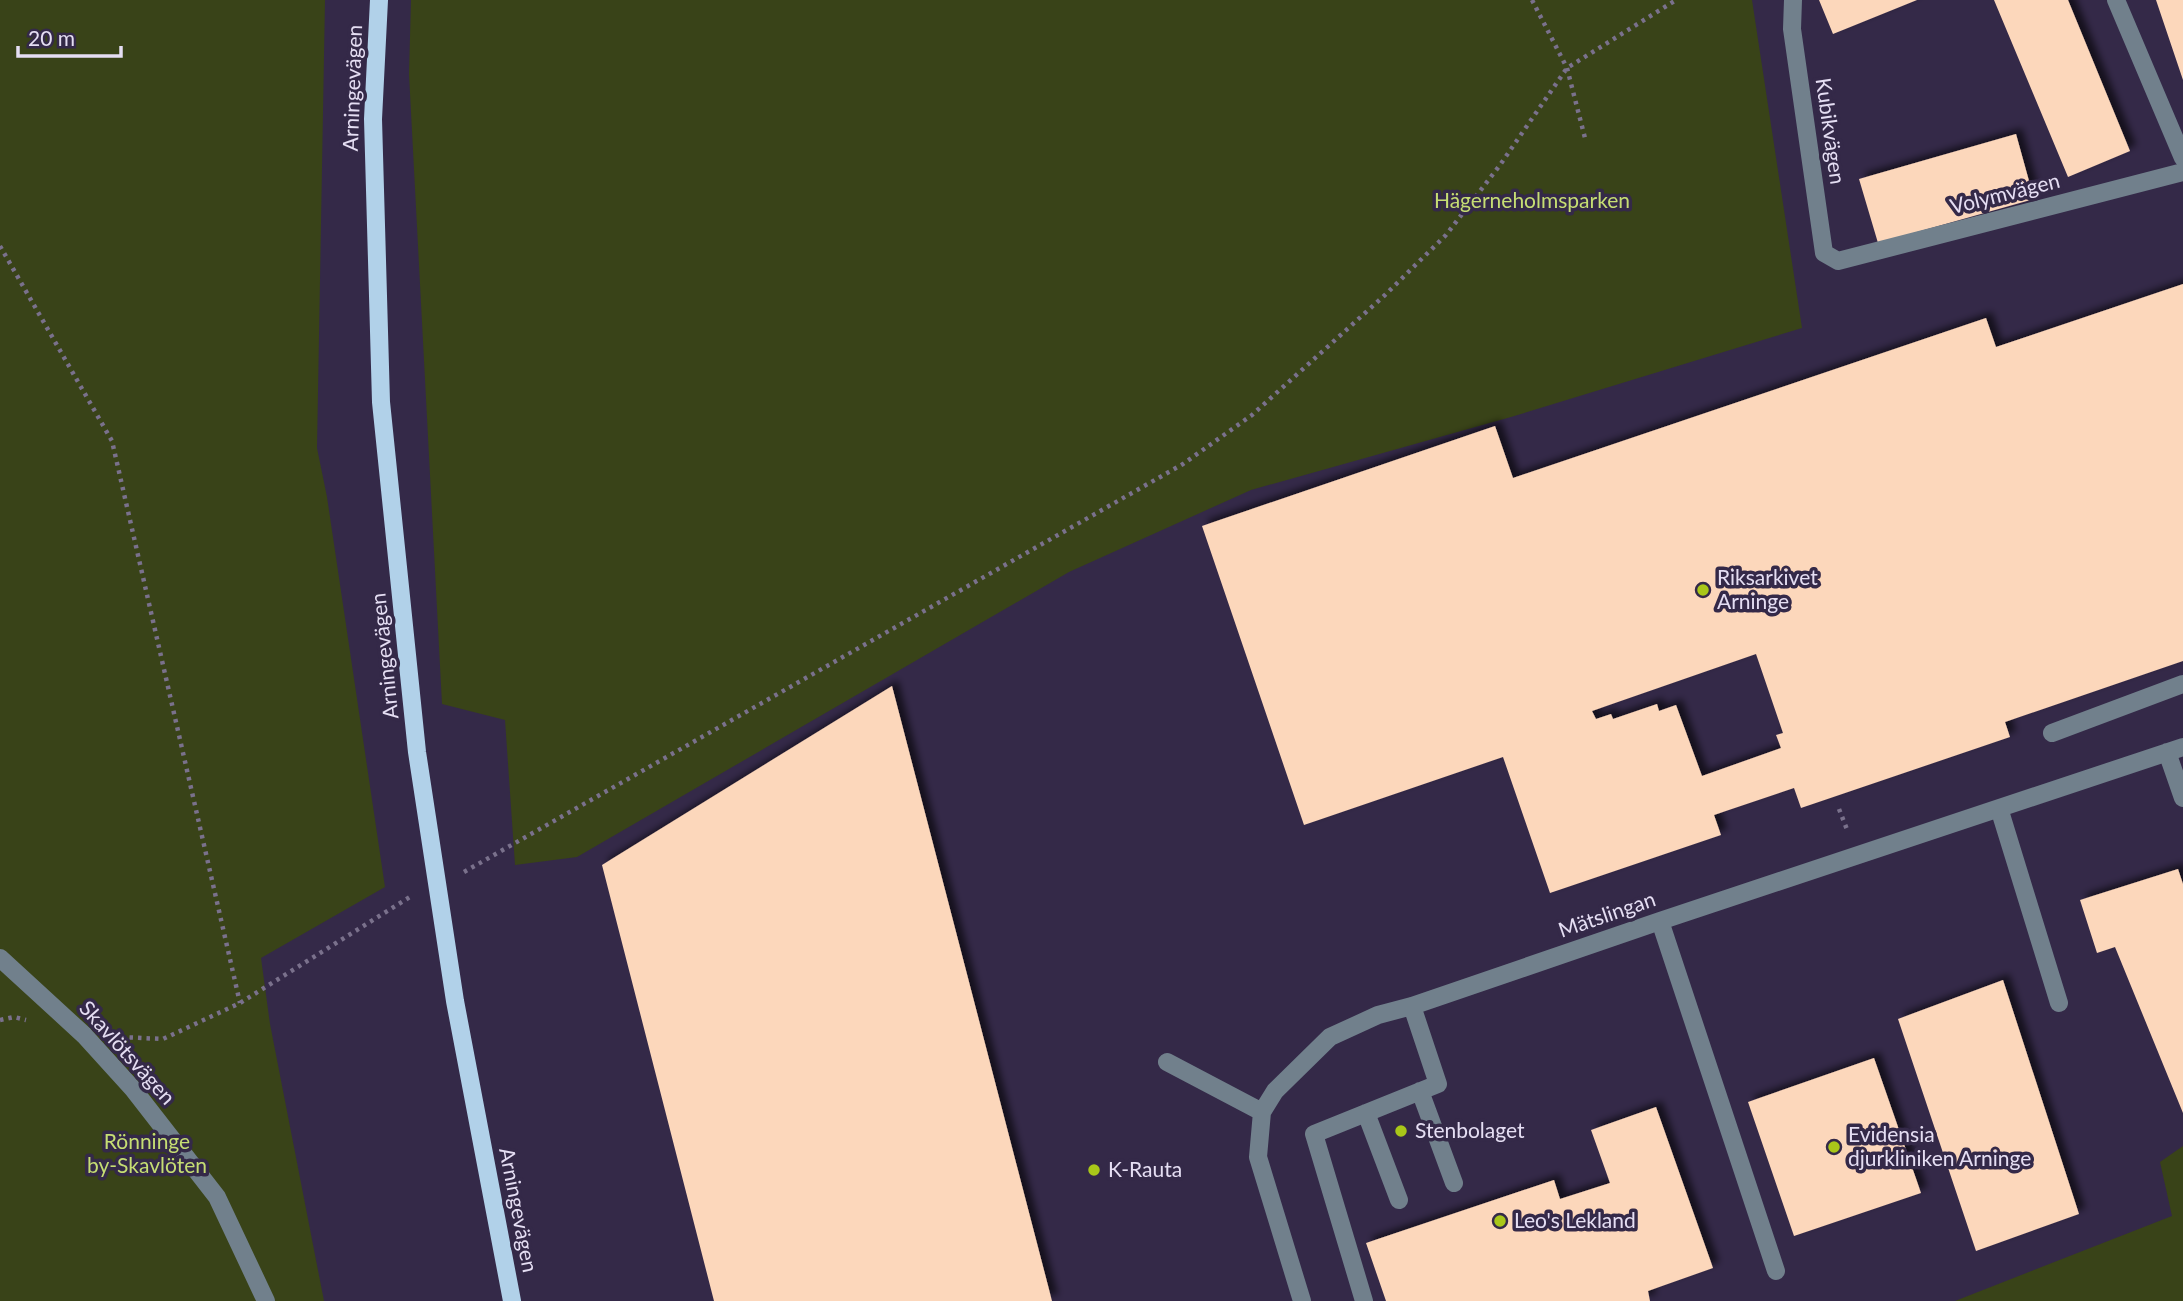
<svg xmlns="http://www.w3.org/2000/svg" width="2183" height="1301" viewBox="0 0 2183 1301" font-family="Lato,sans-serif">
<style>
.green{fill:#394318}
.building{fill:#fcd7bb;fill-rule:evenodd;filter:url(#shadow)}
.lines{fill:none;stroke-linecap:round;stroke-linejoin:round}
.path{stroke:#7a718c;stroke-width:4.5;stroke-dasharray:3.5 5;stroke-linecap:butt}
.minor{stroke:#71808c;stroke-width:18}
.major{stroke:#b1d1e9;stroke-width:18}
.poi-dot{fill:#a9c719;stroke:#342948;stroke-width:2.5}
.labels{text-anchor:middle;stroke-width:7;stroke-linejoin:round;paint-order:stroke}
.street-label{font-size:21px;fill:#e5def3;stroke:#342948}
.park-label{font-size:21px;fill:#c6de73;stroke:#342948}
.poi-label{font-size:21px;fill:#e5def3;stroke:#342948;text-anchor:start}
</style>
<defs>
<filter id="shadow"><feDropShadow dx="6" dy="-6" stdDeviation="3.5" flood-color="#0009"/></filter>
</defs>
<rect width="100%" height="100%" fill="#342948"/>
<path class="green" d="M0,0H325L317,448L327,497L385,887L261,958L270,1024L324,1301H0Z
M411,0H1752L1802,328L1511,417L1251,490L1069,572L577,857L515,865L505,720L442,704L409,74Z
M2183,1146V1301H1955L2172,1216L2160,1162Z"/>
<path class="building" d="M1819,0H1917L1833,34Z
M1994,0H2068L2130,151L2068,177Z
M2156,0H2183V80Z
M2016,134L2034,199L1878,243L1859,179Z
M2183,284V661L2005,722L2010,737L1801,808L1794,788L1714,815L1721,835L1550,893L1503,757L1304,825L1202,526L1495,426L1513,478L1986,318L1996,347ZM1756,654L1783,733L1776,735L1781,748L1702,776L1676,705L1659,711L1657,704L1613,719L1611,714L1596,719L1592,711Z
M892,686L1052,1301H714L602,865Z
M2178,869L2183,884V1113L2115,947L2097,953L2080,900Z
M2003,980L2079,1214L1976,1251L1898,1019Z
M1874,1058L1921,1193L1794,1236L1748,1102Z
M1656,1107L1713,1268L1648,1291L1650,1301H1386L1366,1243L1554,1180L1560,1199L1610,1183L1591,1130Z"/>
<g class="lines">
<path class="path" d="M1532,0L1567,68L1586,142
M0,246L112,441L240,1003
M1839,809L1848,832
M464,872L1183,464L1252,415L1385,295L1446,235L1500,165L1567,68L1676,0
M0,1020L14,1017L26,1020
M121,1037L163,1039L240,1003L413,895"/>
<path class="minor" d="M1793,0L1792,29L1824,253L1838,261L2183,172
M2116,0L2183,158
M2052,733L2183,684
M2167,752L2183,798
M1999,808L2059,1003
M1660,921L1776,1271
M0,958L84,1035L133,1089L217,1197L266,1301
M1167,1062L1262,1112
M1420,1091L1454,1183
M1366,1113L1399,1200
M1302,1301L1258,1157L1262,1112L1275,1091L1330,1037L1378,1015L1412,1006L1660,921L2183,747
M1364,1301L1314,1134L1438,1084L1412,1006"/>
<path class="major" d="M379,0L373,119L381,402L417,752L455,1001L512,1301"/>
</g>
<g class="poi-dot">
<circle cx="1703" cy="590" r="7"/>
<circle cx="1401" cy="1131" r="7"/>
<circle cx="1834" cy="1147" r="7"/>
<circle cx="1094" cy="1170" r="7"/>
<circle cx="1500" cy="1221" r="7"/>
</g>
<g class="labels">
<g class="street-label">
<text transform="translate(353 88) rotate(-88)" y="7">Arningevägen</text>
<text transform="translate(1830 131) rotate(82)" y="7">Kubikvägen</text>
<text transform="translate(2005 194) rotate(-14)" y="7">Volymvägen</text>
<text transform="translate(385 656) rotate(-96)" y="7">Arningevägen</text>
<text transform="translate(1607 915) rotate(-19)" y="7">Mätslingan</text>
<text transform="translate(127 1053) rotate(48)" y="7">Skavlötsvägen</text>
<text transform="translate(518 1210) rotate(79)" y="7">Arningevägen</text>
</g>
<g class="park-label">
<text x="1532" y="208">Hägerneholmsparken</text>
<text x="147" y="1149">Rönninge<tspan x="147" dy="24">by-Skavlöten</tspan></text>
</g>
<g class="poi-label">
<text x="1717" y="585">Riksarkivet<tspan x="1717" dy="24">Arninge</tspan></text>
<text x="1415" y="1138">Stenbolaget</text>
<text x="1848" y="1142">Evidensia<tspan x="1848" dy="24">djurkliniken Arninge</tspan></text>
<text x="1108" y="1177">K-Rauta</text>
<text x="1514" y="1228">Leo's Lekland</text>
</g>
</g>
<path d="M18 46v10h103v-10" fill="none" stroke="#e5def3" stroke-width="3.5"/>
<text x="28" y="46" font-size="21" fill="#e5def3" stroke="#342948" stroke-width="5" paint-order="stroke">20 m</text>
</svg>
